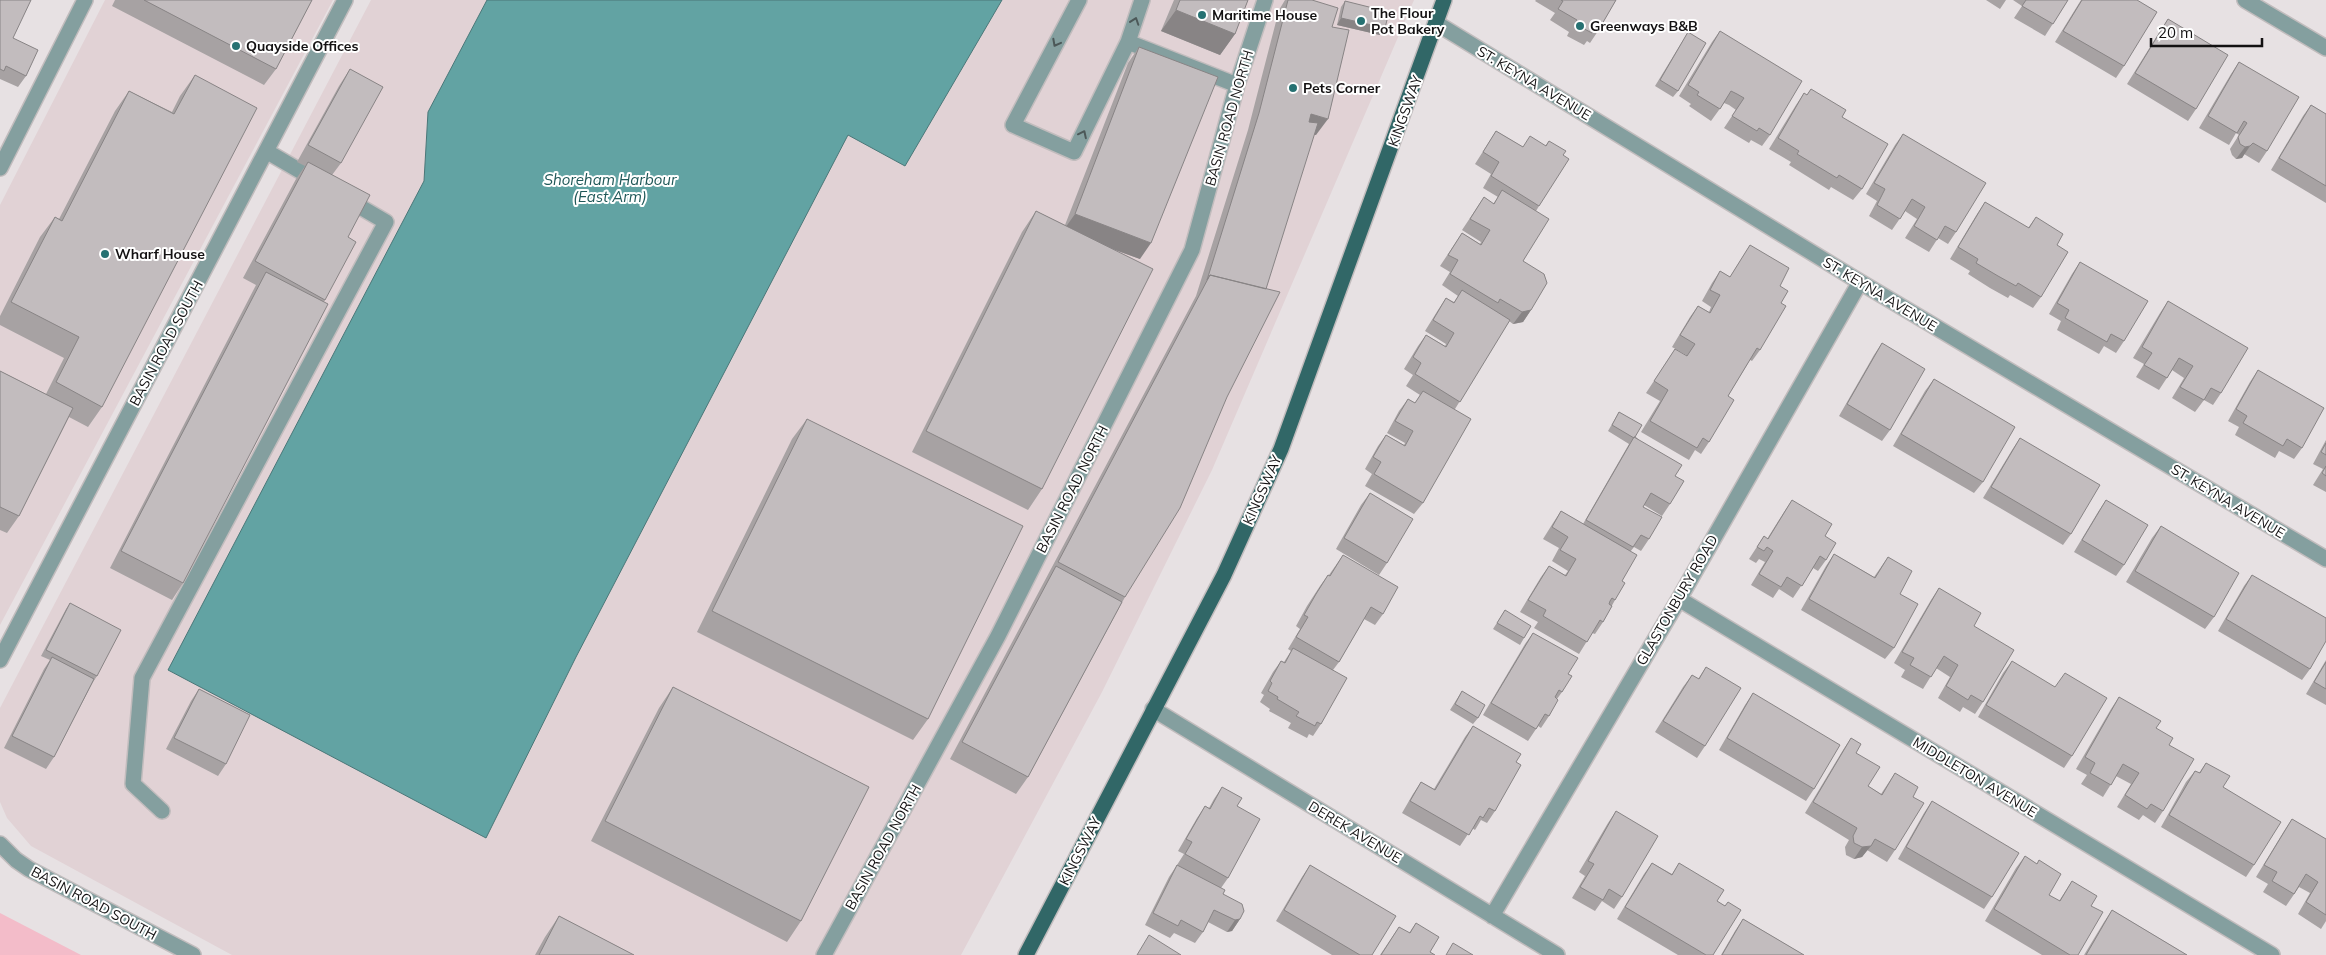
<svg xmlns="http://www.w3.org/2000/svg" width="2326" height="955" viewBox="0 0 2326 955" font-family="Mulish,sans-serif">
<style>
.built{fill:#e1d2d5}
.green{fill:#f3bcc9}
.water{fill:#62a3a3;stroke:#4a7778}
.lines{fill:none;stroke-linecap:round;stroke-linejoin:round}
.minor-casing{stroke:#c1bcbd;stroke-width:18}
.major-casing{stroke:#c1bcbd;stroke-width:18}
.minor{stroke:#849f9f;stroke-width:15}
.major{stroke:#316767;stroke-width:15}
.wall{fill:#a7a2a3}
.shaded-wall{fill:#888485}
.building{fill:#c2bcbe;stroke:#888485}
.oneway{stroke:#4c5858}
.poi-dot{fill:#267172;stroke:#fff;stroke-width:2}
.labels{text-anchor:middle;stroke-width:4;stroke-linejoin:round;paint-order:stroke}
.poi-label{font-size:14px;font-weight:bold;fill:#131112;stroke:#fff;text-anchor:start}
.street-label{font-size:14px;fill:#131112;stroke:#fff}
.water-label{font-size:15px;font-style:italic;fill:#1f5858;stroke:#fff}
</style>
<rect width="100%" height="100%" fill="#e7e1e3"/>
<path class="built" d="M105,0H333L0,625V205Z
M371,0H487L428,112L424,181L485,838L576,657L848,134L905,166L1002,0H1414L1212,470L1102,692L961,955H232L31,846L7,818L0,802V708Z"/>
<path class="green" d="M0,913L81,955H0Z"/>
<path class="water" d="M487,0H1002L905,166L848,135L576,657L486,838L168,670L424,181L428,112Z"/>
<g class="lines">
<defs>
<path id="minor" d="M1079,0L1013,125L1074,152L1128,42L1142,0
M2245,0L2326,48
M1436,23L1860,282L2326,559
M1128,42L1237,85
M266,151L319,182
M0,168L85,0
M1679,599L2272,955
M0,660L345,0
M1153,709L1557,955
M162,811L133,784L142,678L386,222L345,198
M0,844L16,860L29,869L193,955
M1492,916L1679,599L1860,282
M824,955L998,636L1192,250L1237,85L1265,0"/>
<path id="major" d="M1026,955L1224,575L1281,449L1444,0"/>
</defs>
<use href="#minor" class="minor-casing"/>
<use href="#major" class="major-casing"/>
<use href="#minor" class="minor"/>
<use href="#major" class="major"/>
</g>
<path class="wall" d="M0,0L26,76L18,87L0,79Z
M115,0H312L276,69L264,85L112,6Z
M1174,0H1248L1235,34L1220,55L1161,31Z
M1285,0H1312L1332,27L1316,135H1314L1125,597L1028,777L1016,794L950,759L1196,296L1248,130L1279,10Z
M1536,0H1616L1598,31L1590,43L1587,41L1584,45L1567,36L1569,32L1550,20L1555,13L1535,1Z
M1986,0H2006L2000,9Z
M2013,0H2068L2045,36L2014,18L2022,6Z
M2081,0H2137L2124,66L2116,78L2055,42Z
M1345,1L1380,35L1337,25L1341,7Z
M2168,19L2196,109L2188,121L2127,84L2160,31Z
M1720,31L1770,135L1762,146L1751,140L1749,143L1724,128L1736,110L1729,105L1724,103L1711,121L1689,106L1691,104L1679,96L1712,42Z
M1688,32L1678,91L1673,97L1655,86Z
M1139,47L1140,259L1115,250L1042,489L1028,510L912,452L1022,232L1036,211L1065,225L1128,63Z
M2239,62L2267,151L2259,163L2244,154L2242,158L2236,159L2232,155L2230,149L2239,135L2236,133L2229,145L2199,128L2231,74Z
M350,69L341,163L332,175L348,237L325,300L183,583L172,600L110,568L256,285L243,278L296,179L305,166L297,162L339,86Z
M195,75L102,407L88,427L69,417L19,516L7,533L0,530V371L46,394L64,358L0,325V316L40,237L55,217L59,219L115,111L129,91L172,112L180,96Z
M1811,89L1842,117L1862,189L1853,200L1831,187L1829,190L1789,165L1791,162L1769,149L1796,105L1804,93L1807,95Z
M2311,105L2326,114V203L2271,170L2303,116Z
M1496,131L1523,147L1545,146L1549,141L1563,155L1539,206L1536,211L1523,261L1531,310L1523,322L1513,324L1509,321L1455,409L1423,503L1414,514L1365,486L1372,474L1365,469L1378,446L1386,435L1404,445L1405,443L1387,433L1399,411L1408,399L1415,403L1420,395L1406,386L1413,375L1404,369L1418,346L1426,335L1445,346L1446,344L1425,331L1438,310L1446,298L1454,302L1458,296L1442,285L1450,272L1440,266L1462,233L1480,244L1481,242L1462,230L1484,197L1493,204L1498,197L1483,188L1491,174L1475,164Z
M1903,134L1956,232L1948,244L1938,238L1929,252L1905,238L1917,219L1905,211L1892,230L1869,216L1877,201L1866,194L1895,145Z
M1985,202L2028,228L2036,217L2057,245L2041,297L2033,308L2010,295L2008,298L1990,288L1968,274L1970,271L1950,259L1977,214Z
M1750,245L1780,286L1781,303L1760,350L1752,361L1750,360L1728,396L1709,442L1701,454L1695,450L1689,460L1641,432L1660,401L1646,393L1675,349L1686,356V355L1672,347L1690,317L1698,306L1709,312L1711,307L1702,301L1712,283L1720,271L1730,277Z
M2080,262L2124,341L2116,353L2104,346L2099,354L2057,330L2061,321L2049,314L2072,274Z
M2168,301L2221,393L2213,405L2204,400L2195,412L2172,398L2184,378L2172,370L2159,390L2136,377L2144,364L2133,358L2160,313Z
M1882,343L1890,430L1882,441L1839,416L1874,355Z
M2258,370L2302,448L2294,459L2279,451L2275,458L2235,435L2239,427L2228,421L2250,382Z
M1934,379L1983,482L1974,493L1893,446L1925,391Z
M1619,412L1636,437L1675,476L1670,504L1662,516L1644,505L1643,507L1649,539L1641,551L1634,547L1630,552L1615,600L1603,622L1595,634L1592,633L1579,654L1534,628L1538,622L1520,612L1541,577L1549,566L1565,575L1568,571L1552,561L1559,548L1543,539L1553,523L1561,511L1583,524L1629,444L1608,431Z
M807,419L928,719L913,740L697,632L792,439Z
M2020,438L2071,534L2063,545L1983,498L2012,450Z
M2326,440V492L2313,485L2323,469L2313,464Z
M1370,493L1387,563L1379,575L1336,549L1361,505Z
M1792,500L1825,536L1826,560L1818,571L1813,568L1793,598L1779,589L1773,598L1751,585L1765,562L1759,559L1756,563L1749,559L1764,536L1767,539L1784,512Z
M2106,500L2124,565L2116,576L2074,552L2098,512Z
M2161,526L2214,617L2205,629L2126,582L2152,538Z
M1834,554L1874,577L1888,557L1900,594L1894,648L1885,659L1801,610L1826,566Z
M1343,555L1383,614L1375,625L1364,619L1339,662L1333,670L1321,724L1313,736L1309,734L1307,738L1288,728L1291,723L1269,711L1270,709L1260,702L1264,695L1261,693L1273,672L1281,661L1284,662L1291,651L1288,649L1300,629L1296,626L1307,606L1320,586L1328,575H1329Z
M2252,575L2310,669L2302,680L2218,631L2244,586Z
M1939,588L1974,626L1983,702L1975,714L1963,707L1960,712L1938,698L1950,677L1936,668L1923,689L1901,677L1905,670L1894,663L1931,600Z
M70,603L97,676L93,682L54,757L46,769L4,748L44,669L50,660L41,656L66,609Z
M1505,610L1524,638L1520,645L1493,629Z
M1533,633L1568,674L1562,692L1557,699L1549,716L1541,728L1538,726L1528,741L1483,715L1525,644Z
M2326,660V705L2306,694Z
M2012,661L2072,756L2064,768L1978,717L2003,673Z
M1706,667L1705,746L1697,758L1655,732L1683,687L1692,675L1698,679Z
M673,687L801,921L787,942L591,841L659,708Z
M199,689L226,764L218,776L166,749L191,701Z
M1462,691L1478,718L1473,724L1450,710Z
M1753,693L1814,789L1806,801L1719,750L1745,705Z
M2119,697L2156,728L2169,745L2163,811L2155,823L2143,815L2139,820L2117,807L2131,784L2116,776L2103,797L2081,784L2087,775L2076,769L2111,709Z
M1473,726L1516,762L1495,811L1487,823L1481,820L1475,830L1472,828L1460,846L1402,813L1413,794L1421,782L1434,789L1465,737Z
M1851,738L1868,786L1881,794L1895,773L1913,797L1895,850L1887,862L1867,850L1862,857L1854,859L1846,855L1845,847L1849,840L1805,813L1843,750Z
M2206,763L2223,787L2254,865L2246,877L2161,827L2186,782L2195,771L2199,773Z
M1222,787L1237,806L1228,878L1221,888L1223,894L1240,919L1232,931L1227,932L1208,922L1203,932L1195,943L1174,933L1170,938L1145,925L1169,877L1177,865L1184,854L1178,851L1197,818L1205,806L1209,808L1214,799Z
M1932,801L1992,897L1984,909L1898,859L1924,813Z
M1616,811L1622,897L1614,909L1602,901L1595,911L1572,898L1585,876L1579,872L1608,823Z
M2292,819L2326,839V921L2321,929L2298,914L2310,893L2299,887L2286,906L2263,892L2268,884L2256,877L2284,831Z
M2025,856L2037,864L2039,860L2049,895L2059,901L2072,881L2091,906L2078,955H2042L1985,921L2016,868Z
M1652,863L1672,874L1679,863L1717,901L1725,906L1728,902L1713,955H1678L1617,919L1644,874Z
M1310,865L1372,955H1332L1276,921L1302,877Z
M2112,910L2187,955H2084L2104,922Z
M559,916L634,955H535L545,937Z
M1743,919L1804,955H1721L1735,931Z
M1416,923L1430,952L1435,955H1380L1399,927L1409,933Z"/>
<path class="shaded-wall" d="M1176,10L1235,34L1220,55L1161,31Z
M1341,18L1385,28L1380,35L1337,25Z
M1311,114L1328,119L1316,135L1299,131Z
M2250,146L2242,158L2236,159L2245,147Z
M1075,214L1151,243L1140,259L1063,231Z
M1531,310L1523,322L1513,324L1522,312Z
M1871,846L1862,857L1854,859L1862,847Z
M1240,919L1232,931L1227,932L1235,920Z"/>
<path class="building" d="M0,0H31L13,38L38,50L26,76L6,66L4,71L0,69Z
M144,0H312L276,69Z
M1180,0H1248L1235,34L1176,10Z
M1288,0H1312L1338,8L1332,27L1349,30L1328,119L1311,114L1309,122L1318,123L1266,289L1210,275L1207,280L1259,113Z
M1561,0H1616L1598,31L1594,29L1592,33L1575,24L1577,20L1558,9L1563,1Z
M2026,0H2068L2053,24L2022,6Z
M2082,0H2137L2157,12L2124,66L2063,31Z
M1345,1L1389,12L1385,28L1341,18Z
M2168,19L2228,55L2196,109L2135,73Z
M1720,31L1802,81L1770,135L1759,128L1757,131L1732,116L1744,98L1737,94L1731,91L1720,109L1697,95L1699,92L1688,85Z
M1688,32L1706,43L1678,91L1660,80Z
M1139,47L1218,77L1151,243L1075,214Z
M2239,62L2299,97L2267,151L2253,143L2250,146L2245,147L2240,144L2238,137L2247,123L2244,121L2237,133L2208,116Z
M350,69L383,87L341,163L308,145Z
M195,75L257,108L102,407L56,382L79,337L11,302L55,217L62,221L129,91L174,114Z
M1811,89L1846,110L1842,117L1888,144L1862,189L1839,175L1837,178L1797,154L1799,151L1778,138L1804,93L1807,95Z
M2311,105L2326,114V186L2279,158Z
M1496,131L1523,147L1530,136L1546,146L1549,141L1566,151L1563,155L1569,159L1539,206L1491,176L1499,162L1483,152Z
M1903,134L1986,183L1956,232L1945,226L1937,240L1914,226L1925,207L1912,199L1900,219L1877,205L1885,189L1874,183Z
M308,162L370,195L348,237L356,242L325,300L255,261Z
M1502,190L1549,219L1523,261L1544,274L1547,283L1531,310L1522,312L1500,299L1498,303L1450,274L1458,260L1448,255L1462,233L1481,245L1490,230L1470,219L1484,197L1494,204Z
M1985,202L2029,228L2036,217L2063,234L2057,245L2068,252L2041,297L2018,283L2016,286L1998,276L1976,263L1978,259L1958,247Z
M1036,211L1153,269L1042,489L926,431Z
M1750,245L1789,268L1780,286L1788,291L1781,303L1786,306L1760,350L1757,348L1728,396L1734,400L1709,442L1703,438L1697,448L1650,421L1668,390L1654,381L1675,349L1687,356L1695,344L1680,335L1698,306L1710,313L1720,295L1710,290L1720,271L1730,277Z
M2080,262L2148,301L2124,341L2111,334L2107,342L2065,318L2069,310L2057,303Z
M266,272L328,304L183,583L121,551Z
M1210,275L1280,292L1227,397L1180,508L1125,597L1058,562Z
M1462,290L1510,320L1460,402L1415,374L1421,363L1413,357L1426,335L1446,347L1454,333L1433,320L1446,298L1454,303Z
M2168,301L2248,348L2221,393L2211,388L2204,400L2180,387L2193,366L2179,358L2167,378L2144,365L2152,353L2142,347Z
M1882,343L1925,369L1890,430L1847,404Z
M2258,370L2324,408L2302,448L2287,439L2283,446L2243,423L2247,416L2236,409Z
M0,371L73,408L19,516L0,507Z
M1934,379L2015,427L1983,482L1901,434Z
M1423,391L1471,419L1423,503L1374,474L1381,462L1373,457L1386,435L1405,446L1413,431L1395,421L1408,399L1415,403Z
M1619,412L1642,425L1635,437H1634V438L1612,425Z
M807,419L1023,526L928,719L712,611Z
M1634,437L1682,465L1675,476L1684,481L1670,504L1651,493L1643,507L1662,517L1649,539L1641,535L1633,547L1586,520Z
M2020,438L2100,485L2071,534L1991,487Z
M2326,443V455L2321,452Z
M2326,466V476L2322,473Z
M1370,493L1413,519L1387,563L1344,538Z
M1792,500L1832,524L1825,536L1836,543L1826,560L1820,556L1802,586L1787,577L1781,587L1759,574L1773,551L1767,547L1764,551L1757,547L1764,536L1768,539Z
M2106,500L2148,525L2124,565L2082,540Z
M1561,511L1637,555L1622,581L1625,583L1615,600L1612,598L1610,601L1609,604L1612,606L1603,622L1600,620L1587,642L1543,616L1546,610L1528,600L1549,566L1566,576L1576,559L1560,550L1568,537L1552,527Z
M2161,526L2239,573L2214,617L2135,571Z
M1834,554L1875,578L1888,557L1912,571L1900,594L1918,604L1894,648L1809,599Z
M1343,555L1398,587L1383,614L1371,607L1339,662L1296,637L1308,617L1304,615L1316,594L1328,575L1330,576Z
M1056,566L1122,602L1028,777L962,742Z
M2252,575L2326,618V641L2310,669L2226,619Z
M1939,588L1981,613L1974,626L2014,650L1983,702L1971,695L1968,700L1946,686L1958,665L1953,662L1944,656L1931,677L1910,665L1914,658L1902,652Z
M70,603L121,630L97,676L46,650Z
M1505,610L1531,626L1524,638L1497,623Z
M1533,633L1578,658L1568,674L1572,676L1562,692L1559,690L1555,697L1558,700L1549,716L1545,714L1536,729L1491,703Z
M1293,648L1347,678L1321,724L1317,722L1315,726L1296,716L1299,712L1277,699L1278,697L1268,691L1272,683L1270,681L1281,661L1285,663Z
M52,657L94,679L54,757L12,736Z
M2012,661L2055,687L2065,673L2107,698L2072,756L1986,705Z
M2326,662V689L2314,682Z
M1706,667L1741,688L1705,746L1663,721L1692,675L1699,679Z
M673,687L869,787L801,921L605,821Z
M199,689L250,715L226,764L174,738Z
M1462,691L1485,705L1478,718L1455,704Z
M1753,693L1840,745L1814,789L1727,738Z
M2119,697L2161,721L2156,728L2173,738L2169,745L2194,759L2163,811L2151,804L2147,809L2125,795L2139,773L2123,764L2111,785L2090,773L2095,763L2085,757Z
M1473,726L1521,754L1516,762L1521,765L1495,811L1489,808L1483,818L1480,816L1469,835L1410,801L1421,782L1435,790Z
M1851,738L1861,744L1856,753L1880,767L1868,786L1882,795L1895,773L1918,787L1913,797L1924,803L1895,850L1875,839L1871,846L1862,847L1854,843L1853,836L1857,828L1813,802Z
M2206,763L2230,776L2223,787L2281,822L2254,865L2169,815L2195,771L2200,773Z
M1222,787L1242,798L1237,806L1260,819L1228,878L1185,854L1192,842L1186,839L1205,806L1210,809Z
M1932,801L2019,853L1992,897L1906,847Z
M1616,811L1658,836L1622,897L1609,889L1603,900L1580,887L1594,864L1588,861Z
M2292,819L2326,839V915L2306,902L2318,882L2306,874L2294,894L2272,881L2277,872L2264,865Z
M2025,856L2037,864L2039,860L2061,874L2049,895L2060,901L2072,881L2097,896L2091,906L2103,912L2078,955H2070L1994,909Z
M1652,863L1672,875L1679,863L1724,890L1717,901L1725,906L1728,902L1741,910L1713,955H1706L1625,907Z
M1177,865L1225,890L1223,894L1242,904L1244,911L1240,919L1235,920L1214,910L1203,932L1181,920L1178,926L1153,913Z
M1310,865L1396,916L1372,955H1360L1284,910Z
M2112,910L2187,955H2086Z
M559,916L634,955H539Z
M1743,919L1804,955H1722Z
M1416,923L1439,937L1430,952L1435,955H1381L1399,927L1410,933Z
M1149,935L1181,955H1137Z
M1453,943L1473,955H1446Z"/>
<defs><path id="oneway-chevron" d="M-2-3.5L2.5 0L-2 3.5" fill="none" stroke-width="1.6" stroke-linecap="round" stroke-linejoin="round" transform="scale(1.25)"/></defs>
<g class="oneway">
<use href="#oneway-chevron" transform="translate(1135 21) rotate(-71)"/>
<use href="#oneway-chevron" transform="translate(1056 43) rotate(118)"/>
<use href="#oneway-chevron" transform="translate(1083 134) rotate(-64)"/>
</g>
<g class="poi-dot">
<circle cx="1202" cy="15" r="5"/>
<circle cx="1361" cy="21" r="5"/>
<circle cx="1580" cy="26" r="5"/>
<circle cx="236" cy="46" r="5"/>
<circle cx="1293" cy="88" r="5"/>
<circle cx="105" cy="254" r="5"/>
</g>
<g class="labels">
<g class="poi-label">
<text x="1371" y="18">The Flour<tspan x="1371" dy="16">Pot Bakery</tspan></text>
<text x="1212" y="20">Maritime House</text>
<text x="1590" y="31">Greenways B&amp;B</text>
<text x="246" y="51">Quayside Offices</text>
<text x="1303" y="93">Pets Corner</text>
<text x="115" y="259">Wharf House</text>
</g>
<g class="street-label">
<text transform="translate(1534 83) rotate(31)" y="5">ST. KEYNA AVENUE</text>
<text transform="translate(1405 111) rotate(-70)" y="5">KINGSWAY</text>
<text transform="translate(1229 118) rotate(-74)" y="5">BASIN ROAD NORTH</text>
<text transform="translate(1880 294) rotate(31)" y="5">ST. KEYNA AVENUE</text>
<text transform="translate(166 343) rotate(-62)" y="5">BASIN ROAD SOUTH</text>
<text transform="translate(1072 489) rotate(-63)" y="5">BASIN ROAD NORTH</text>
<text transform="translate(1262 490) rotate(-66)" y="5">KINGSWAY</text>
<text transform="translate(2228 501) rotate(31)" y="5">ST. KEYNA AVENUE</text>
<text transform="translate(1677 600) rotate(-60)" y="5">GLASTONBURY ROAD</text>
<text transform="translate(1975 777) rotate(31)" y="5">MIDDLETON AVENUE</text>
<text transform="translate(1355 832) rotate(31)" y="5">DEREK AVENUE</text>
<text transform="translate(883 847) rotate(-61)" y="5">BASIN ROAD NORTH</text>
<text transform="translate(1080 851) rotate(-63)" y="5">KINGSWAY</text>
<text transform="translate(94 903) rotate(28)" y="5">BASIN ROAD SOUTH</text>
</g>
<g class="water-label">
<text x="610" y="185">Shoreham Harbour<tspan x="610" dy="17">(East Arm)</tspan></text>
</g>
</g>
<path d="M2151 38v8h111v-8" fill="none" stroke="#131112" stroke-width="2.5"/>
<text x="2158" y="38" font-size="15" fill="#131112" stroke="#ffffff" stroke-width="4" paint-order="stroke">20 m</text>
</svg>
